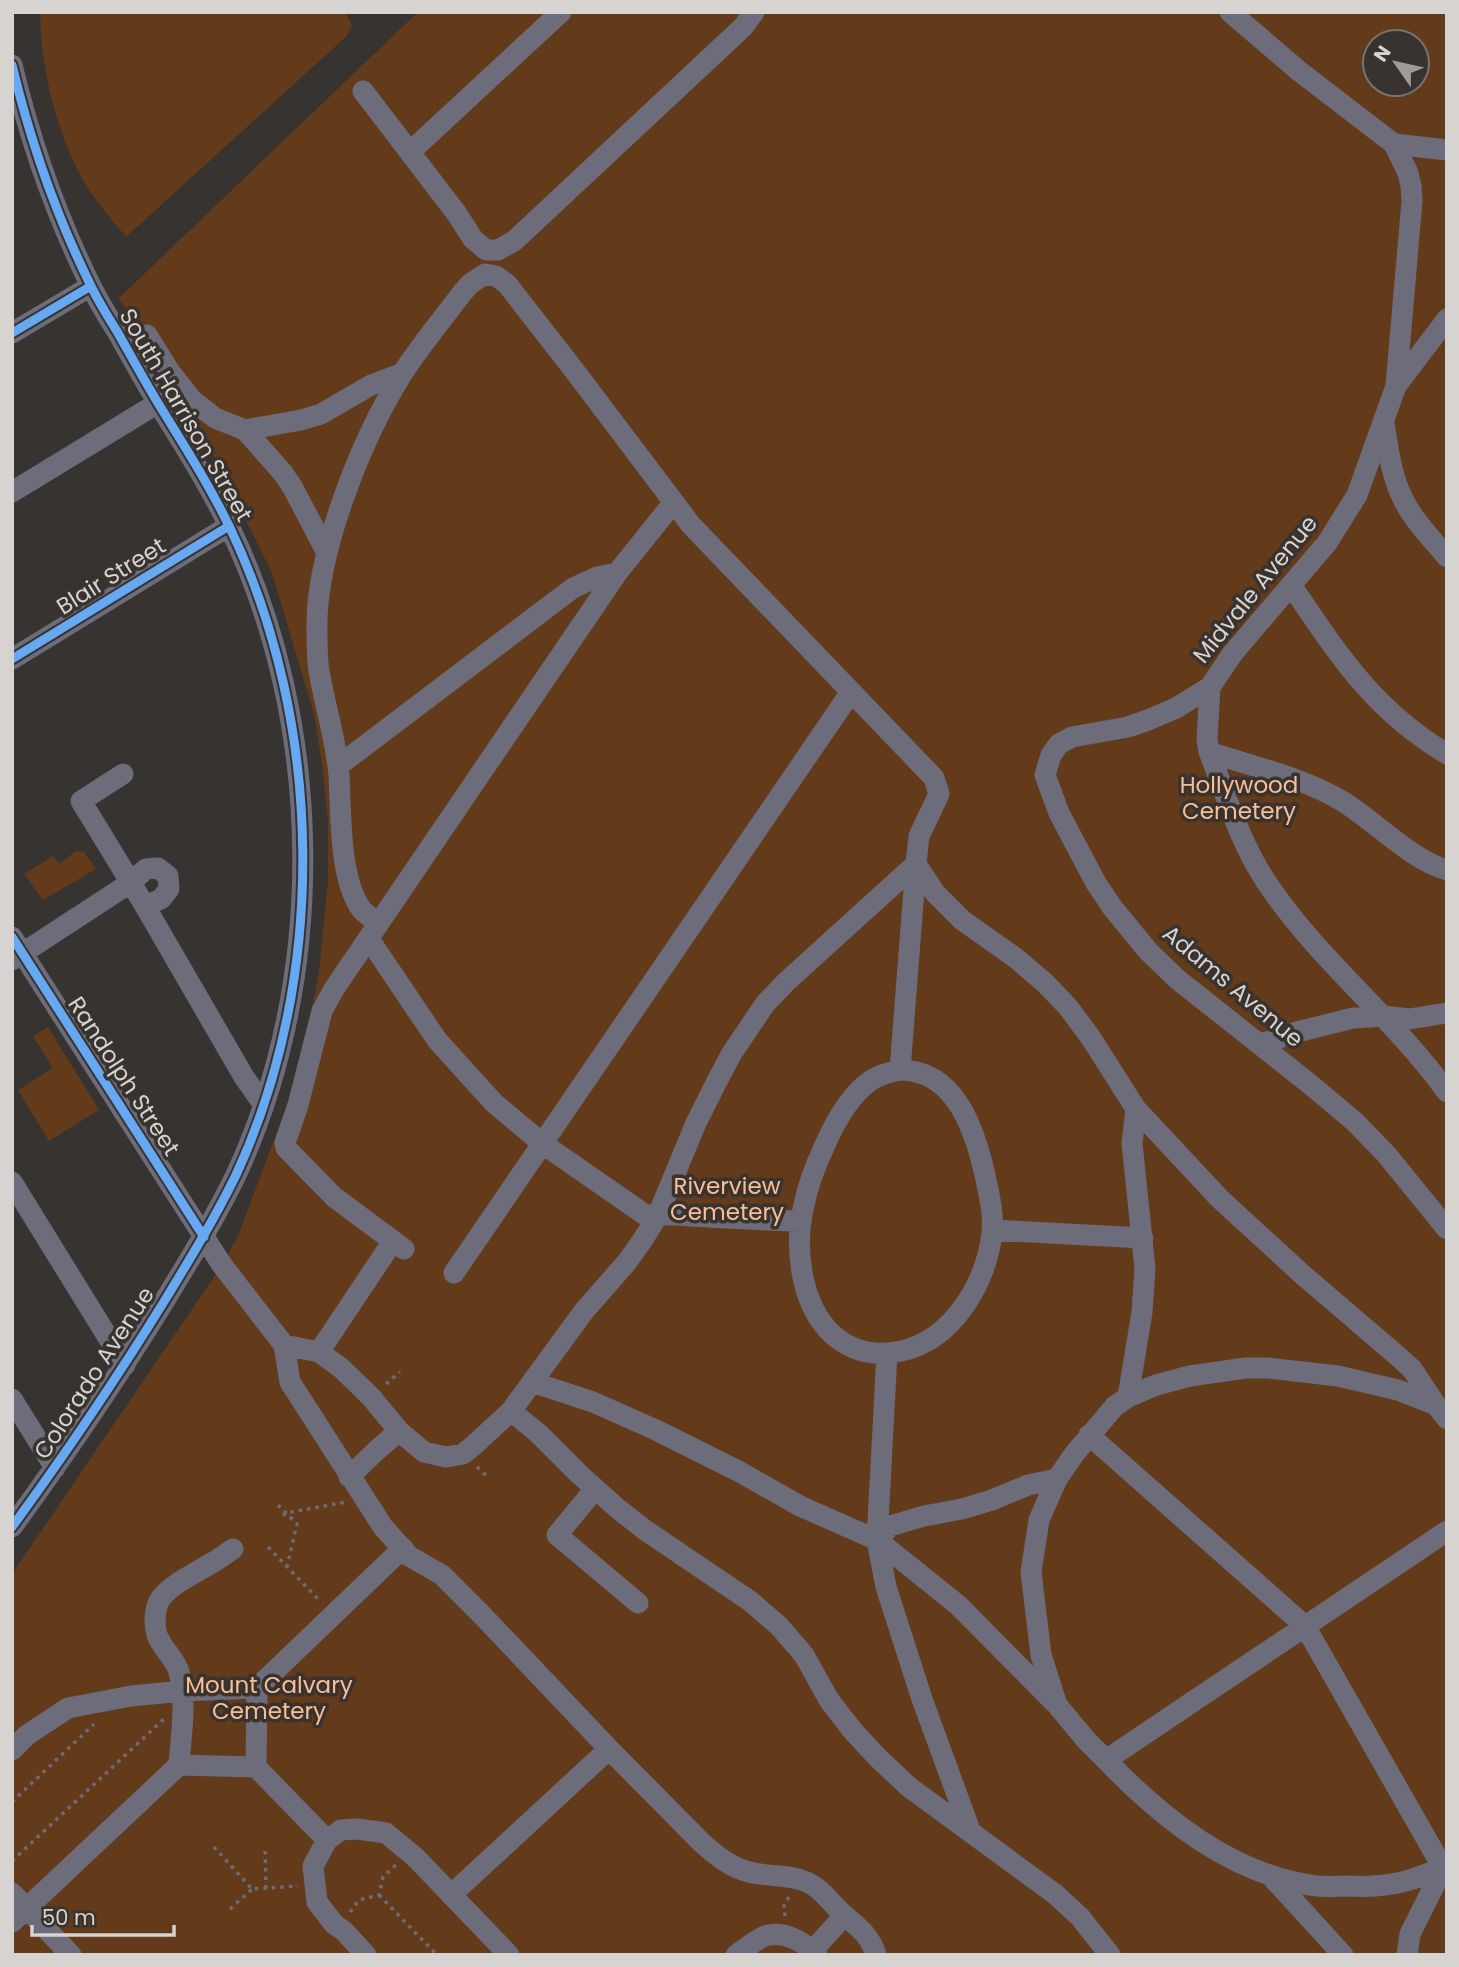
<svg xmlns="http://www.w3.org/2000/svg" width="1459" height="1967" viewBox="0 0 1459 1967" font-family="Poppins,sans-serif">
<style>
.green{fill:#633b1b;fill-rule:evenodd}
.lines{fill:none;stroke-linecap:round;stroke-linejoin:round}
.path{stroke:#6d6b74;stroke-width:3.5;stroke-dasharray:3.5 5;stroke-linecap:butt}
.minor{stroke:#6d6c7b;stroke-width:21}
.cycleway-casing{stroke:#38332f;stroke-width:13}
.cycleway{stroke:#66a8f1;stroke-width:9}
.labels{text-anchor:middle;stroke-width:7;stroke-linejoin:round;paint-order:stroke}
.street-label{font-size:23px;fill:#d6d3d1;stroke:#38332f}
.park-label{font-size:23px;fill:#f8be96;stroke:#38332f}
</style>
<rect width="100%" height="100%" fill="#363331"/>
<path class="green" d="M40,12H345L352,25L347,36L126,237C109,216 90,195 78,171C54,122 41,66 40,12Z
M418,12H1447V1955H12V1574L222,1265L238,1236L296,1081L308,1031L319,972L328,881V821L322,764L314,714L272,573L215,458L119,298ZM1375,42H1417V84H1375Z
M76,851L84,852L96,869L43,900L24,874L53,856L59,864Z
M48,1027L99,1110L49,1141L18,1090L53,1068L33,1036Z"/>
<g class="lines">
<path class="path" d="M386,1384L400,1372
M477,1467L489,1478
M278,1505L297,1524L287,1567
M283,1516L286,1513L346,1502
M268,1547L320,1601
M12,1802L94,1724
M214,1847L252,1889L298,1886
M265,1851L266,1888
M12,1861L164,1719
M379,1895L437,1955
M230,1909L252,1889
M350,1912L359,1900L379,1895L383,1877L397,1864
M785,1916L784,1905L789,1897"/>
<path class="minor" d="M1230,12L1299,71L1394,144L1408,173L1411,186L1412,201L1396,386
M12,65C30,140 56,215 90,284C98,301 108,317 118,333C131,356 144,380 158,403C183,444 209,484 230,528C324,724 328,977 236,1175C215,1218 190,1259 165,1300C117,1378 66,1453 12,1527
M363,91L457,214L473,239L486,250H498L514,241L743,27L754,12
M1394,144L1447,150
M410,152L561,12
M1447,319L1396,386L1357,495L1327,543L1233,653L1210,687L1207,739L1209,752C1226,795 1240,842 1265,880C1316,958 1392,1016 1447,1092
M12,333L91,286
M147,335L170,372L192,400L215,418L245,430L283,473L293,488L327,553
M1384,423C1388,448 1391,475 1403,499C1413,520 1431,538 1447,557
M245,430L301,420L321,414L371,385L403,373
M12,492L158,403
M1291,585C1338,654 1373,710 1447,754
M12,659L229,526
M1210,687L1176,708L1148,720L1128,727L1072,737L1059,744L1051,755L1045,775L1059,813L1096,883L1112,907L1148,951L1177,979L1311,1085L1355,1122L1386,1154L1447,1229
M1209,752C1254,767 1302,777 1342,801C1375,821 1411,860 1447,870
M338,766L573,588L597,577L617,573
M123,774L81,801L145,906L244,1077L263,1104
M379,923C373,919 367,915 362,910C339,881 341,811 339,775C336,740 325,706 319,671C317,659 317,646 317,634C314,556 361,440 402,374C420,346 442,320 462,293L470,284L485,274L496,276L507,284L577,374L691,525L934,778L939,794L919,836L916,864L935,893L962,920L1017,959L1045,983L1068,1007L1091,1038L1136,1109L1220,1199L1303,1275L1400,1358L1412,1369L1436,1405
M12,937L222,1265L284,1345L290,1382L383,1527L409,1556L442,1575L483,1616L609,1749L703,1844C717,1856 730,1867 749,1872C768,1877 789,1874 807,1882C823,1889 830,1903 843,1914C857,1926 871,1936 876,1955
M369,939L437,1040L494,1103L543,1144L644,1214C656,1217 665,1214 677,1215C718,1218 759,1220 801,1221
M12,960L130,883L146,869L158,868L168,876L169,889L161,899L145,906
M1261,1044L1297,1032L1353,1018L1384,1016L1409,1019L1447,1013
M900,1070C956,1070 975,1131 985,1175C989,1195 994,1213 992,1233C986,1283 953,1340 901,1351C875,1357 852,1352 832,1334C800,1304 794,1246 804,1205C808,1184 816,1164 825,1145C835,1122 849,1096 870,1081C879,1075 889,1072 900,1070Z
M900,1070L916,864
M12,1182L125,1365
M992,1230L1143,1238
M404,1249L334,1197L286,1148L285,1143L298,1105L322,1011L334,989L617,573L674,502
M454,1273L851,692
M284,1345L319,1352L341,1368L371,1397L399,1431L424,1452L446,1457L463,1454L473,1446L511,1411L584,1311L627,1262L642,1241L657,1217L696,1123L717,1081L732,1053L765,1004L786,982L916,864
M319,1352L393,1241
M887,1354L877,1540L886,1587L922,1699L971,1833
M532,1382L593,1402L656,1430L740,1472L800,1506L877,1540L958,1605L1054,1702
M1128,1397L1142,1312L1145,1269L1132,1143L1136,1109
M12,1399L55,1468
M511,1411L539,1434L579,1474L617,1508L645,1530L750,1601L779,1626L804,1655L829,1700L853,1731L878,1758L909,1787L1055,1894L1080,1917L1110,1955
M1447,1419L1436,1405L1398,1390L1338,1376L1268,1368H1246L1190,1376L1156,1385L1128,1397L1115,1406L1075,1453L1057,1479L1039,1520L1031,1572L1041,1655L1057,1705L1087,1741L1106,1760L1447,1531
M1089,1435L1305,1626L1443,1868L1410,1934L1407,1955
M349,1477L376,1451L399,1431
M595,1489L557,1535L638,1603
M877,1540L890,1526L924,1516L962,1509L992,1500L1028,1485L1057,1479
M12,1750L27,1735L68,1708L131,1696L183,1691L257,1688L403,1548
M1106,1760C1162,1818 1233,1876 1317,1886C1327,1887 1338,1886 1349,1886C1366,1887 1385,1886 1402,1882C1417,1879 1432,1871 1447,1867
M179,1765L256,1767L327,1840
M256,1767L257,1688
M1270,1875L1343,1955
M12,1893L71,1955
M451,1895L609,1749
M12,1922L179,1765C181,1734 187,1702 179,1672C176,1659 162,1649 157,1635C154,1624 154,1608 161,1598C173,1583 194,1574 210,1564C218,1560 225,1554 233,1549
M813,1950L844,1916
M366,1955L344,1931L334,1924L317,1902L313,1866L327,1840L341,1830L357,1829L386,1833L415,1857L509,1955
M736,1955C745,1949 755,1940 765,1936C784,1930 804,1942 817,1955"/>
<defs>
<path id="cycleway" d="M12,65C30,140 56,215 90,284C98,301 108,317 118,333C131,356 144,380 158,403C183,444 209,484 230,528C324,724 328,977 236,1175C215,1218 190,1259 165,1300C117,1378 66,1453 12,1527
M12,333L91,286
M12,659L229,526
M12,937L204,1237"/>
</defs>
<use href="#cycleway" class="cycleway-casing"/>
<use href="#cycleway" class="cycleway"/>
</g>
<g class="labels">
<g class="street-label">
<text transform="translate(186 415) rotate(60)" y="8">South Harrison Street</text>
<text transform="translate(111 576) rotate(-32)" y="8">Blair Street</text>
<text transform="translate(1255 589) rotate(-51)" y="8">Midvale Avenue</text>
<text transform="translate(1233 986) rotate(40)" y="8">Adams Avenue</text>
<text transform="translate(124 1076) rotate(57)" y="8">Randolph Street</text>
<text transform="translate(94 1373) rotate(-57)" y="8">Colorado Avenue</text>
</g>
<g class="park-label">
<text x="1239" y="793">Hollywood<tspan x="1239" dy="26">Cemetery</tspan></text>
<text x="727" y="1194">Riverview<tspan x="727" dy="26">Cemetery</tspan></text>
<text x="269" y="1693">Mount Calvary<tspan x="269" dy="26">Cemetery</tspan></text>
</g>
</g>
<rect width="1459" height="1967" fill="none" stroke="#d6d3d1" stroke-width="28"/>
<g transform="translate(1396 63) rotate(304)"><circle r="33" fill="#38332f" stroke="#777370" stroke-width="2"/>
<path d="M0-5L12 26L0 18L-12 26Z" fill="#9e9b99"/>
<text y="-10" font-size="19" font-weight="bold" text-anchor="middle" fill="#d6d3d1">N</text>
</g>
<path d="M32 1925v10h142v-10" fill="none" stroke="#d6d3d1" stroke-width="3.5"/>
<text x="42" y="1925" font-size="21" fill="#d6d3d1" stroke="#38332f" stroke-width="5" paint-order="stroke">50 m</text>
</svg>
